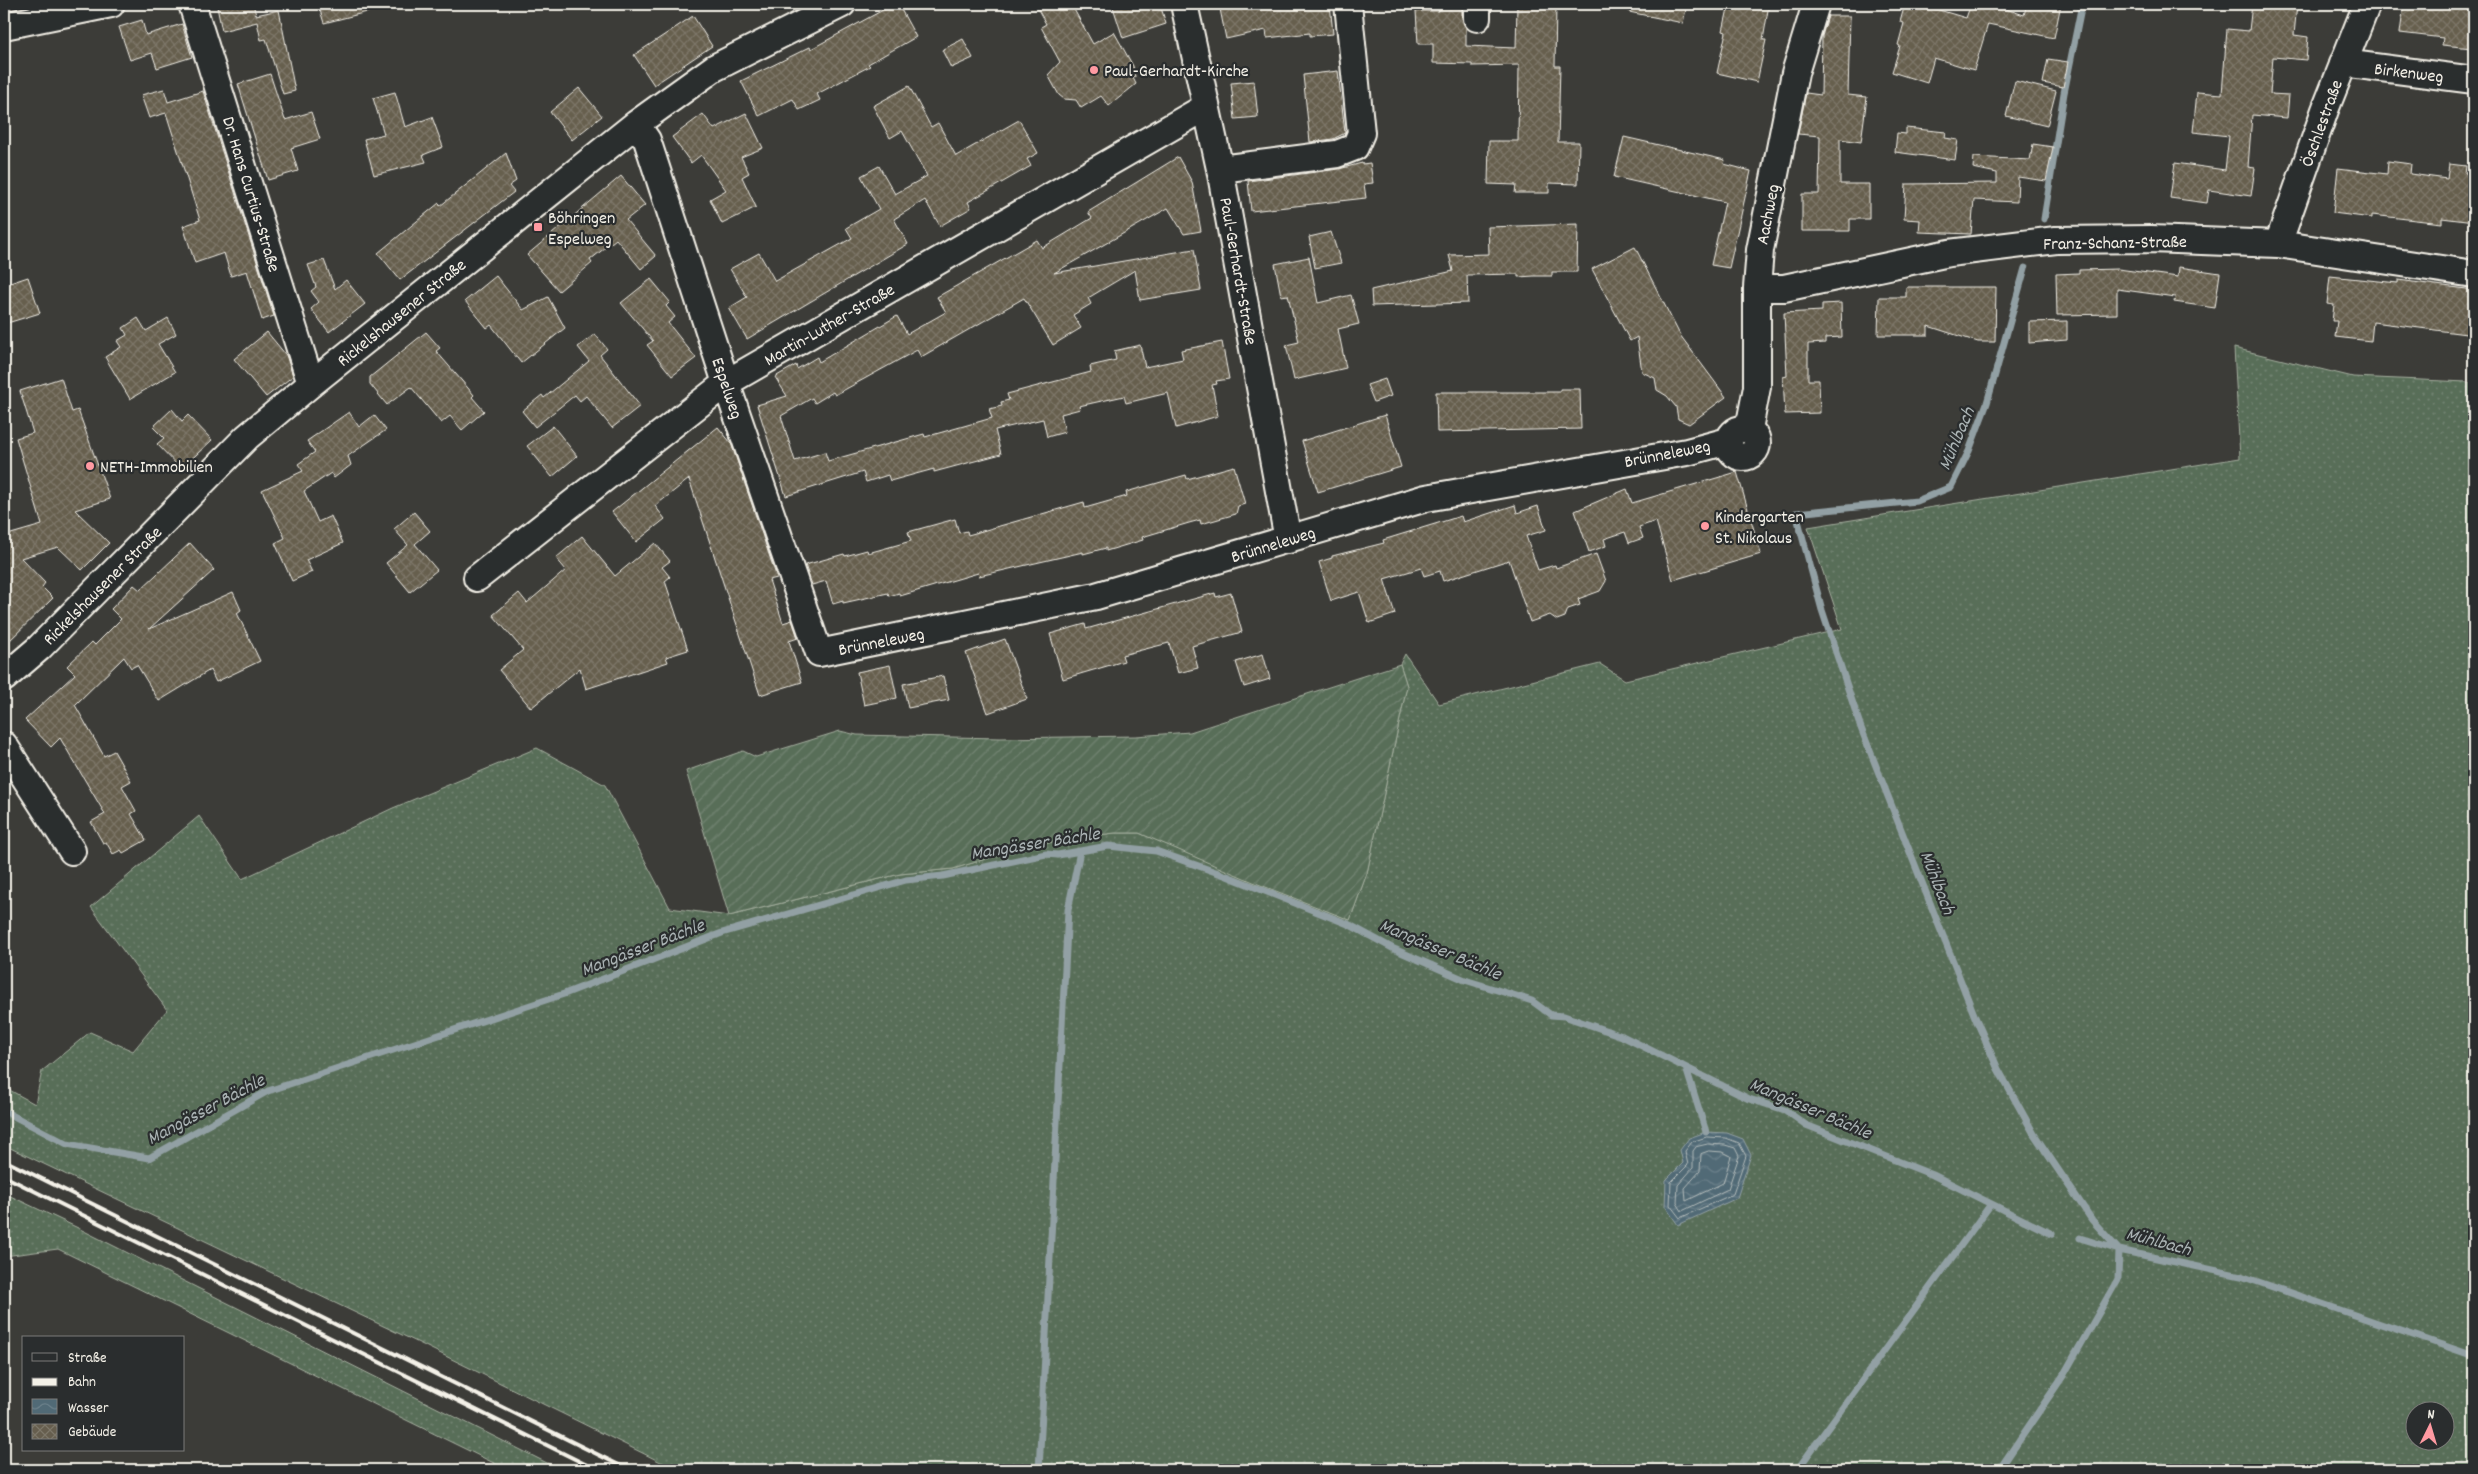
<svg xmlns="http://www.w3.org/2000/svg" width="2478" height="1474" viewBox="0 0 2478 1474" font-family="Dekko,sans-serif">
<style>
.grass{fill:url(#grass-dots);stroke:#a6b0a0;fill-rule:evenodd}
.garden{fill:url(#garden-furrows);stroke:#a6b0a0}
.water{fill:url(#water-waves);stroke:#92a0a4}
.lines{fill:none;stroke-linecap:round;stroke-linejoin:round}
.shore{stroke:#b3bbba;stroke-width:1}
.stream{stroke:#92a0a4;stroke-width:7}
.building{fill:url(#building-cross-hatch);stroke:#f4f1e8}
.street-casing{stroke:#f4f1e8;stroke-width:30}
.street{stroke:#2a2d2e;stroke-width:26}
.rail{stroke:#f4f1e8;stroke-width:4}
.poi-dot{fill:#ff9aa2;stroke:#2a2d2e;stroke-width:2}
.labels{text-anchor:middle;stroke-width:4.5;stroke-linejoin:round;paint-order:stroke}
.poi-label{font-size:18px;fill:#f4f1e8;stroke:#2a2d2e;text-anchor:start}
.street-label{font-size:18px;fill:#f4f1e8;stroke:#2a2d2e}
.water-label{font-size:19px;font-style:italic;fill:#abb4b5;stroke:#2a2d2e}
</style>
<defs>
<pattern id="grass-dots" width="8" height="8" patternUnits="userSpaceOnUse" patternTransform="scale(1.25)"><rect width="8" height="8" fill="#596e59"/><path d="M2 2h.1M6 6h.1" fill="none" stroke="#718371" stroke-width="1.8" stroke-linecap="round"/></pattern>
<pattern id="garden-furrows" width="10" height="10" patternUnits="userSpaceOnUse" patternTransform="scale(1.25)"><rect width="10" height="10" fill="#596e59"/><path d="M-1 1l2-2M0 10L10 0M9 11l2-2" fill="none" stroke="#718371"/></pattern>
<pattern id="water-waves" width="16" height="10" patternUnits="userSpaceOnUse" patternTransform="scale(1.25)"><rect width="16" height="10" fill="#516a76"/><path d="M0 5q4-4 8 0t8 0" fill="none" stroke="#6b808a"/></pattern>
<pattern id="building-cross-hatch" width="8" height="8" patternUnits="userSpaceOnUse" patternTransform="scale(1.25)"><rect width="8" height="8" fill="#665e4e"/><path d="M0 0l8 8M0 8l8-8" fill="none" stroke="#7c7668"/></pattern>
</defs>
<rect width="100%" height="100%" fill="#3c3c38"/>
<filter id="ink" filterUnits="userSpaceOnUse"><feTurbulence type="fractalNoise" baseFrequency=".02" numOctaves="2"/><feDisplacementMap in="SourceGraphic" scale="10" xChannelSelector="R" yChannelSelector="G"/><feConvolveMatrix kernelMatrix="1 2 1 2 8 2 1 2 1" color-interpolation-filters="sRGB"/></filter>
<g filter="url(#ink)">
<path class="grass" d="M2234,348L2353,377L2467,382L2474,385V1470H677L421,1344L4,1145V1087L35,1104L42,1071L90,1032L133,1051L167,1010L91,907L199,816L242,879L393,808L537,748L605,785L670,908L729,916L900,874L953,869L1018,849L1067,839L1115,833H1139L1350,920L1367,873L1407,686L1400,664L1405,654L1439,704L1600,664L1625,680L1842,629L1808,527L2240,458ZM2416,1412H2446V1442H2416Z
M4,1193L78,1228L561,1470H508L58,1249L4,1256Z"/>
<path class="garden" d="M1400,664L1407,686L1367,873L1350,920L1258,884L1139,833H1115L1067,839L1018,849L953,869L900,874L729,916L686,771L743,751L756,757L840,731L857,735L1000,738L1136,736L1190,732Z"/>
<path class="water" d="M1706,1132L1727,1133L1743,1139L1751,1155L1737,1198L1678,1225L1665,1206L1666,1180L1683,1163L1680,1150L1689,1138Z"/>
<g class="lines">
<path class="shore" d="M1707,1137L1726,1138L1739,1143L1746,1156L1733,1194L1680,1218L1670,1205L1671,1182L1688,1165L1685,1151L1692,1142Z
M1708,1144L1725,1145L1735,1148L1739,1156L1728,1189L1682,1211L1677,1203L1678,1185L1693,1168V1151L1696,1147Z
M1709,1151L1723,1152L1731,1156L1723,1183L1686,1201L1685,1188L1700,1171L1701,1154Z"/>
<path class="stream" d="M2044,219L2064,93L2082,4
M2025,268L1987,403L1969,451L1951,487L1917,501L1796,513L1822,610L1861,728L1975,1017L1998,1069L2034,1134L2092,1220L2119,1250
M1686,1068L1706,1132
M4,1111L67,1144L149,1158L268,1091L564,994L722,933L906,880L943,876L1046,854L1058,855L1108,846L1156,851L1227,876L1348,924L1394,949L1465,980L1532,1001L1551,1015L1564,1016L1622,1036L1749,1099L1785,1110L1806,1125L1933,1175L2052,1234
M2080,1238L2119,1250L2241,1276L2474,1356
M1039,1470L1068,910L1080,851
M1797,1470L1991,1204
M1999,1470L2063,1376L2118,1279L2119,1250"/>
</g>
<path class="building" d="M230,4H253L256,15L279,10L295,91L283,94L266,39L261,40L257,22L222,31L217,7Z
M318,4H374L375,10L324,23Z
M894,4H898L916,37L868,64L870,66L817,94L820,100L799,110L793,99L759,116L741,81L810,47L811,49Z
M1035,4H1071L1093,44L1114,32L1133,66L1135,77L1133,78L1136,84L1109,106L1101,96L1081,108L1076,100L1064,99L1059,95L1048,75L1060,62L1041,27L1046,24Z
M1112,4H1160L1166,24L1123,38Z
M1219,4H1330L1333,34L1310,36V33L1267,38L1266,30L1226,39Z
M1439,4H1462V18L1466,28V46L1516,48L1517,4H1556L1555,66H1560L1558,142H1579L1578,184L1549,183V193H1515L1516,185L1488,184L1489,141H1518L1519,65L1472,66V64L1433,63V44H1418L1416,11H1439Z
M1630,4H1687L1683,23L1629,12Z
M1729,4H1769L1763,40H1766L1757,82L1717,73L1726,32L1723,31Z
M1905,4H1919L1966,18L1971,4H1991L2024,15L2027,4H2061L2054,38L1988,24L1974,70L1934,58L1927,83L1892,72L1900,46L1898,45L1904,23L1900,22Z
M2252,4H2297L2294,35L2308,37L2306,60L2273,57L2270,94L2289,95L2287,118L2252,115L2248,167L2255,168L2251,196L2209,190L2207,203L2170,198L2175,163L2225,170L2229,136L2193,132L2197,92L2222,94L2227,29L2249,31Z
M2404,4H2474L2472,48L2442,45L2443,38L2400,33Z
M693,16L712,46L654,85L634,55Z
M1828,16H1850L1848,95L1867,97L1861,142L1840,139V184H1869V219H1850V231H1802V194H1819L1820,136L1798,134L1806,93L1821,95L1822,36Z
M142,20L146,35L182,24L192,57L157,68L152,53L130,60L119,27Z
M963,39L973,58L951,68L942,50Z
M2048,59L2068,62L2063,87L2043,83Z
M1338,71L1345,133L1333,139L1310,142L1303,75Z
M270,74L285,120L311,112L320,139L291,148L298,171L268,180L238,84Z
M1254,81L1258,117L1235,119L1231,83Z
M2015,81L2056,91L2047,126L2006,116Z
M909,86L931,127L938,123L956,156L1019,120L1038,153L1027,159L1031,166L968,202L971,208L940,226L925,200L894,219L908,244L747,339L729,308L747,297L730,269L759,253L775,281L852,238L846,228L879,209L861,176L879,166L895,194L927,176L902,131L890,138L873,106Z
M579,88L602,116L572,140L550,112Z
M164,89L168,102L203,91L274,316L262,320L247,271L231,276L224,253L195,263L183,226L200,220L166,113L149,118L141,95Z
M395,92L405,127L432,117L443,147L423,155L426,162L374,175L364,139L384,134L373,98Z
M746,113L763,148L741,157L749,173L742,177L756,207L722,224L710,199L726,190L701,155L691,163L672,137L703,114L714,129Z
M1906,128L1946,132L1945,138L1958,140L1955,160L1895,152L1897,133L1906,134Z
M1624,137L1725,160L1724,164L1751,171L1729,268L1711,265L1725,202L1614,177Z
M2033,144L2053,147L2046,181L2018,177L2017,202L1974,200L1971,234L1919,232L1920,220L1904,219L1906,184L1997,183V173L1973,168L1974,157L2030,160Z
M506,153L516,181L509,186L514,192L400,280L378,253L439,203L440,206Z
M1178,157L1192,182L1201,231L1184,234L1168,208L1054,273L1194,249L1201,290L1140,300L1135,270L1088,298L1091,304L1073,315L1081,328L1053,345L1024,298L921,357L917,350L835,395L833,392L815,403L812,398L781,416L795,461L825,452L828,461L924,434L925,437L992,418L989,409L1002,406L1001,402L1009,400L1007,394L1091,372L1090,366L1116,360L1114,351L1140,345L1145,367L1183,359L1181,350L1222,342L1229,379L1216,381L1217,384L1212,385L1218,416L1176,428L1168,393L1126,403L1124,396L1079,406L1080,409L1061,414L1065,432L1047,437L1043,419L995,430L1001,454L934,472V469L890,481L888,475L866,482L863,472L786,496L757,405L787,396L775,377L796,365L797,369L817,357L819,362L897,316L907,334L946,312L937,297L1037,240L1042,248L1092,218L1088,212Z
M2388,161L2411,164L2410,174L2447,179L2449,164L2466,166L2465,173L2474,174V222L2442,218V223L2372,215V218L2333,213L2338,168L2387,174Z
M1362,163V164L1370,163L1373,183L1364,184L1366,198L1251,211L1248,181L1339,169Z
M621,176L645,205L626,220L656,256L641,269L616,239L590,260L592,263L559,291L527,255Z
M1578,224L1577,272H1552V276H1534L1518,277V274L1467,275L1468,303L1372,306L1371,290L1453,271L1449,255L1489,254L1488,227Z
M1331,232L1341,263L1315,268L1309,237Z
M1635,247L1680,335L1726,397L1689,424L1678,419L1676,407L1667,396L1657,390L1655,378L1642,372L1637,337L1630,341L1592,269Z
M1309,257L1318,303L1351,295L1359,324L1338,329L1346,368L1294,380L1286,345L1299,342L1288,295L1281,296L1275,264Z
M324,260L335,289L346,280L365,304L329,332L311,309L319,302L311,291L316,287L308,265Z
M2179,267L2220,273L2215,308L2174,302L2175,297L2117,289V314L2057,315L2056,274L2079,273V270L2118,269L2178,277Z
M496,276L523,310L548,297L565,328L521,363L491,325L487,328L465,301Z
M2330,276L2398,283V280L2474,290V335L2373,322L2371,341L2335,337L2337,321H2332L2334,305L2327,304Z
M28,277L40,313L4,324V285Z
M651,279L670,302L666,306L675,317L668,323L696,358L672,376L647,345L653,341L621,303Z
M1906,287H1996L1995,342H1978L1928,326V335H1878L1879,297H1906Z
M1841,303L1842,337L1825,338V343L1808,344V380H1819L1820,413L1785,414L1783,377L1787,376L1784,313L1822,311V304Z
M138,318L146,331L168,318L176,334L158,344L175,372L130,399L105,357L121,347L117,341L127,335L123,328Z
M2067,321V340L2029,343V322Z
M267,332L286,355L293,376L266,397L234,359Z
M426,332L440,348L436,351L474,395L472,397L484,411L462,430L450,416L441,423L411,387L387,405L370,384V377Z
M595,334L607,349L600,355L640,406L612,428L586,396L580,401L575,395L535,427L522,411L542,395L544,398L589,361L578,347Z
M61,378L72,412L78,410L110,499L75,510L109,543L82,570L58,547L21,558L45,583L42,587L53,598L4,646V536L42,525L16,438L33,433L20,391Z
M1385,379L1391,396L1374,402L1367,385Z
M1560,389H1580L1581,429L1437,432L1436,392H1560Z
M172,409L182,421L188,415L212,440L181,469L157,444L164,438L153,427Z
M349,412L359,427L374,415L386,430L348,456L351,465L334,478L331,473L304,491L318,522L331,516L343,543L306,560L312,572L292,581L275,543L285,538L262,490L303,471L298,464L315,452L307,441Z
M1385,415L1401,467L1318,492L1302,441Z
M553,426L577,456L552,477L527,446Z
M718,427L731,443L777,578L769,580L783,623L792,620L798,638L789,641L802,682L760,695L689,479L655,506L665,519L636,542L612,512Z
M1234,466L1245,504L1238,506L1236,514L1201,524L1200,520L1189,523L1142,537L1143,540L1106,551V548L1083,554V552L979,576L978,573L900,596L899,593L889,596L888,593L843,603V601L833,604L826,581L812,585L805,565L844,554L845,556L867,550L868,553L911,541L908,532L955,519L959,533L967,531L968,535L1084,502L1085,508L1127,496L1126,492L1186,475L1187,479Z
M1737,472L1761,554L1673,580L1656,521L1639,527L1643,538L1629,543L1625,532L1604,539L1606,546L1589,552L1575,511L1627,489L1632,503Z
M1515,505L1517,513L1538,506L1546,530L1526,536L1538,570L1555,565L1556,568L1596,554L1606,581L1600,591L1578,599L1580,605L1568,609L1565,617L1557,620L1550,615L1530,622L1509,560L1443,581L1440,571L1424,576L1421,568L1384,579L1395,614L1369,623L1359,592L1331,601L1319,562L1332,558V556L1384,543L1383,540L1461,516L1463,522Z
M414,512L430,531L415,544L437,570L410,592L386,563L408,545L394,529Z
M582,536L615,576L655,543L670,561L662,567L670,577L665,581L688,650L666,657L668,662L586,689L580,668L531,708L499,670L523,650L493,615L519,593L527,603L566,570L556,558Z
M190,543L214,570L149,629L233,592L241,610L237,613L260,661L216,682L210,670L159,701L137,665L131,668L124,657L75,705L104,756L114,751L131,781L122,786L136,811L131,814L146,840L123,853L121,850L113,854L106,842L103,843L91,822L105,814L60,738L51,747L25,720L75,674L67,666L92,642L95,645L121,619L111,609L134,585L140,590Z
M1215,593L1216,597L1231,593L1242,632L1192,646L1198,668L1178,673L1169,643L1122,655L1124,661L1063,679L1050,634L1085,624L1086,629Z
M1005,639L1027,699L988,713L966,653Z
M1263,654L1270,679L1244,687L1236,662Z
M890,665L897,698L864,705L857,672Z
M943,676L949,700L908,708L903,684Z"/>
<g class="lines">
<defs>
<path id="street" d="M192,4L311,384
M1184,4L1220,169L1288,540
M1477,18V4
M4,26L111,4
M2343,63L2474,80
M636,124L647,140L726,383L819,653L1096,596L1426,498L1687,452L1728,441
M1220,169L1337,154L1355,147L1361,133L1348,4
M2278,244L2325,110L2367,4
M1757,288H1784L1949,253L2056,240L2151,239L2278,244L2474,274
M1729 443a14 14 0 1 1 28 0a14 14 0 1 1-28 0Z
M1749,429L1757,387V288L1760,250L1795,73L1816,4
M477,578L726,383L1206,107
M4,678L39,648L247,437L311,384L636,124L714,68L842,4
M4,745L72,851"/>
</defs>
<use href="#street" class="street-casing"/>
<use href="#street" class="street"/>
<path class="rail" d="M4,1160L629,1470
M4,1176L597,1470"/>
</g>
</g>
<g class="poi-dot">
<circle cx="1094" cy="70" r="5"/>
<rect x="533" y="222" width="10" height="10" rx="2.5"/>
<circle cx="90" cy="466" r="5"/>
<circle cx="1705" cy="526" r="5"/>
</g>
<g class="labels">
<g class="poi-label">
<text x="1104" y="76">Paul-Gerhardt-Kirche</text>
<text x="548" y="223">Böhringen<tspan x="548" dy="21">Espelweg</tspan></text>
<text x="100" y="472">NETH-Immobilien</text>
<text x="1715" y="522">Kindergarten<tspan x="1715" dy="21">St. Nikolaus</tspan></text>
</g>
<g class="street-label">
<text transform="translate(2409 72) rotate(7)" y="6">Birkenweg</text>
<text transform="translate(2321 123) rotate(-70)" y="6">Öschlestraße</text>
<text transform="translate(252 194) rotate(73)" y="6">Dr. Hans Curtius-Straße</text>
<text transform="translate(1767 214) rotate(-79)" y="6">Aachweg</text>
<text transform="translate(2115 242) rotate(-1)" y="6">Franz-Schanz-Straße</text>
<text transform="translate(1239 271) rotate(80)" y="6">Paul-Gerhardt-Straße</text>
<text transform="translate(401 312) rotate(-39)" y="6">Rickelshausener Straße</text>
<text transform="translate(829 324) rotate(-30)" y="6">Martin-Luther-Straße</text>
<text transform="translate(728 388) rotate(71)" y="6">Espelweg</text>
<text transform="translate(1667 453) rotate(-11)" y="6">Brünneleweg</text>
<text transform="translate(1273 544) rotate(-17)" y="6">Brünneleweg</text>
<text transform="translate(102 585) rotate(-45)" y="6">Rickelshausener Straße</text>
<text transform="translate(881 641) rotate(-11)" y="6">Brünneleweg</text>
</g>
<g class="water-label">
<text transform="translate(1955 438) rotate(-67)" y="7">Mühlbach</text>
<text transform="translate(1035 842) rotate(-9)" y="7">Mangässer Bächle</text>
<text transform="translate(1939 882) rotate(69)" y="7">Mühlbach</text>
<text transform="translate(642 946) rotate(-21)" y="7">Mangässer Bächle</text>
<text transform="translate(1441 948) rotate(23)" y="7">Mangässer Bächle</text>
<text transform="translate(1811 1107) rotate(23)" y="7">Mangässer Bächle</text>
<text transform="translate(205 1108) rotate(-28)" y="7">Mangässer Bächle</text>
<text transform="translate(2159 1240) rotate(15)" y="7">Mühlbach</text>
</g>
</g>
<rect width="2478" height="1474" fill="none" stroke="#2a2d2e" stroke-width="20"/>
<rect x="10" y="10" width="2458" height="1454" fill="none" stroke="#f4f1e8" stroke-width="2" filter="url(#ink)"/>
<rect x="22" y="1336" width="162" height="115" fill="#2a2d2e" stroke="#7b7b78"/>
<rect x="32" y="1353" width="25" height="8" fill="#2a2d2e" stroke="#7b7b78"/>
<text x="68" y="1362" font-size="15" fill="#f4f1e8">Straße</text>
<rect x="32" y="1378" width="25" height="8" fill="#f4f1e8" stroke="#7b7b78"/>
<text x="68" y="1386" font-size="15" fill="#f4f1e8">Bahn</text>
<rect x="32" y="1399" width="25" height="15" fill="url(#water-waves)" stroke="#7b7b78"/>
<text x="68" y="1412" font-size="15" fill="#f4f1e8">Wasser</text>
<rect x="32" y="1424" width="25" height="15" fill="url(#building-cross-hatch)" stroke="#7b7b78"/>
<text x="68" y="1436" font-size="15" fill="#f4f1e8">Gebäude</text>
<g transform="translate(2430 1426) rotate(5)"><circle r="24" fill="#2a2d2e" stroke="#7b7b78"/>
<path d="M0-4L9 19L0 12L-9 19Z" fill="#ff9aa2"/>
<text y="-8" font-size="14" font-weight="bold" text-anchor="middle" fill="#f4f1e8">N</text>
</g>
</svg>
